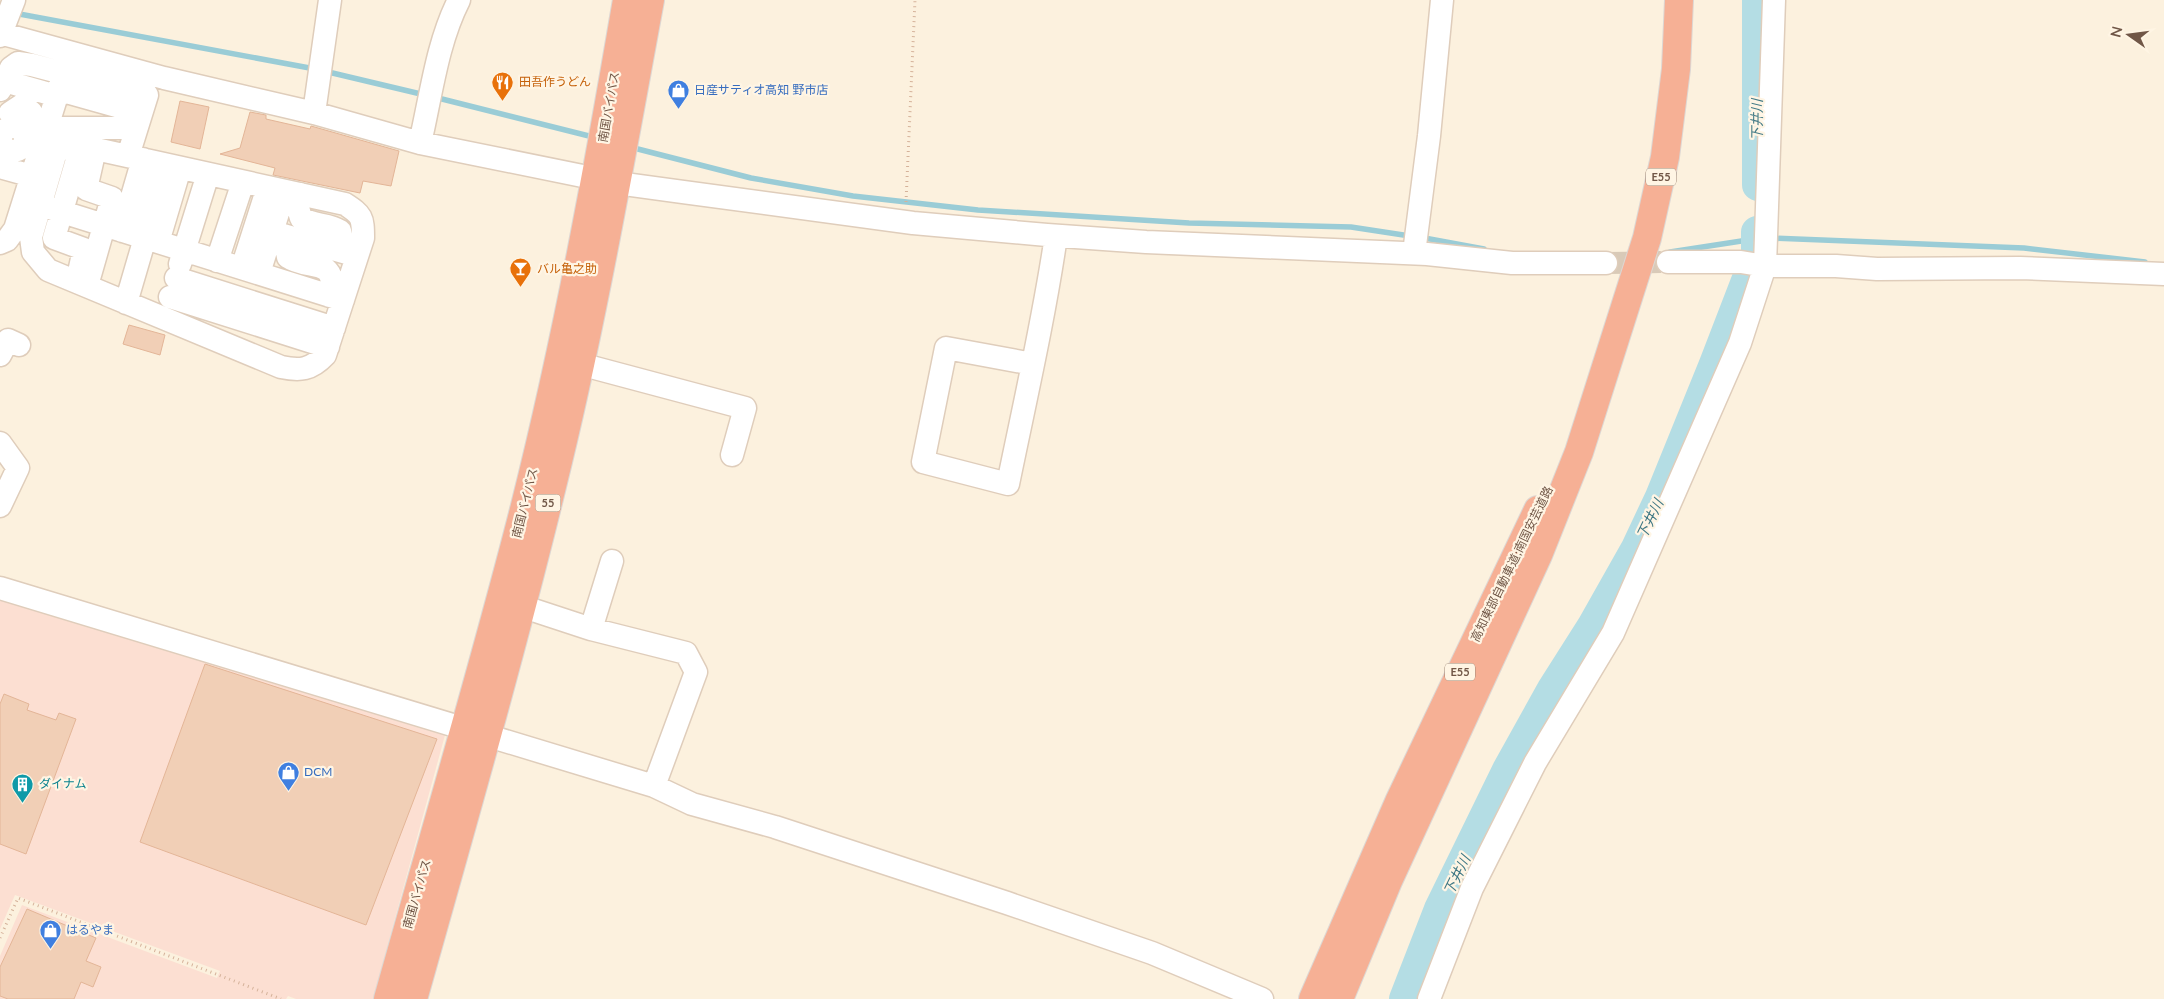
<svg xmlns="http://www.w3.org/2000/svg" width="2164" height="999" viewBox="0 0 2164 999" font-family="Lato,'Noto Sans JP',sans-serif">
<style>
.commercial{fill:#fcdfd2}
.lines{fill:none;stroke-linecap:round;stroke-linejoin:round}
.stream{stroke:#9accd6;stroke-width:5.5}
.river{stroke:#b4dde4;stroke-width:32}
.building{fill:#f1cfb6;stroke:#e3b597}
.minor-tunnel{stroke:#d9cab8;stroke-width:22;stroke-dasharray:22 11;stroke-linecap:butt}
.minor-casing{stroke:#dfcdbb;stroke-width:25}
.highway-casing{stroke:#ddd7d3;stroke-width:30}
.path{stroke:#d5b29a;stroke-width:3;stroke-dasharray:1 4;stroke-linecap:butt}
.minor{stroke:#fff;stroke-width:22}
.highway{stroke:#f6b095;stroke-width:28}
.labels{text-anchor:middle;stroke-width:4.5;stroke-linejoin:round;paint-order:stroke}
.shield{fill:#fff5e4;stroke:#9c8676;stroke-width:1}
.shield-label{font-size:11px;font-weight:bold;fill:#715747}
.food-label{font-size:12px;fill:#c56008;stroke:#fff5e4;text-anchor:start}
.shop-label{font-size:12px;fill:#366cbe;stroke:#fff5e4;text-anchor:start}
.street-label{font-size:12px;fill:#715747;stroke:#fff5e4}
.culture-label{font-size:12px;fill:#0d838f;stroke:#fff5e4;text-anchor:start}
.water-label{font-size:14px;font-style:italic;fill:#417985;stroke:#fff5e4}
</style>
<rect width="100%" height="100%" fill="#fcf1de"/>
<path class="commercial" d="M0,600L445,735L373,999H296L288,996L286,999H0V956L22,905L217,978L220,971L15,895L0,929Z"/>
<g class="lines">
<path class="stream" d="M14,13L315,69
M324,71L425,95
M434,97L597,138
M630,147L751,178L853,196L978,210L1189,223L1351,227L1410,236
M1419,237L1484,249
M1770,238L2024,248L2145,262
M1670,252L1761,238"/>
<path class="river" d="M1758,0V185
M1405,999L1440,909L1508,770L1553,689L1593,626L1637,548L1661,497L1715,364L1757,255V232"/>
</g>
<path class="building" d="M180,101L209,107L200,149L171,142Z
M250,112L266,115V119L310,129L311,126L399,151L391,186L363,181L360,193L273,175L275,168L220,154L240,148Z
M129,325L165,335L160,355L123,344Z
M205,664L437,739L366,925L140,842Z
M4,694L29,704L27,710L56,720L59,713L76,719L26,854L0,844V704Z
M27,909L96,938L86,961L101,967L93,987L81,982L74,999H8L0,996V967Z"/>
<g class="lines">
<path class="minor-tunnel" d="M1606,263L1668,262"/>
<defs>
<path id="minor" d="M0,33L164,78L314,113L420,143L617,183L683,192L913,223L1047,235L1146,242L1427,254L1512,263H1606
M0,36L14,0
M4,81L57,96
M0,90L11,68L18,63L32,65L147,95L128,156
M59,90L141,113
M10,113L22,105L31,112C31,119 29,126 21,128
M314,113L330,0
M1 139a12 12 0 1 1 24 0a12 12 0 1 1-24 0Z
M47,128H136
M420,143C431,96 437,43 459,0
M73,144L345,204C362,215 363,217 363,238L325,355C311,370 300,371 281,367L48,270L33,252L31,237L55,155L62,146Z
M0,167L32,176
M300,194L298,208L301,218C313,226 328,223 340,231L345,252
M40,205L343,300
M122,231L143,159
M273,232L357,256
M140,236L161,164
M287,236L286,247L288,257C309,271 339,256 330,296
M158,242L180,168
M0,243L7,240L15,229L64,73
M1414,253L1429,136L1442,0
M217,261L243,182
M1668,262H1741L1765,266H1836L1877,269L2020,268L2164,274
M180,264L208,174
M242,268L268,187
M259,273L285,191
M90,275L112,198L86,189L95,149
M176,278L334,328
M77,282L84,249L54,238L81,146
M170,297L328,347
M126,303L145,238
M0,355L8,340L19,345
M580,364L745,408L732,455
M1033,364L946,348L923,462L1008,484C1025,401 1044,319 1056,236
M0,443L18,468L0,506
M0,588L654,786L692,804L775,827L1007,903L1152,953L1262,999
M521,606L591,629L686,653L696,672L654,786
M591,629L612,561
M1429,999L1472,888L1535,763L1613,633L1740,343L1765,266L1774,0"/>
<path id="highway" d="M388,999C434,835 483,671 525,506C567,339 598,170 627,0
M413,999C461,828 510,658 552,486C592,325 620,162 650,0
M1313,999L1399,802L1538,510
M1339,999L1388,881L1538,555L1579,452L1647,238L1665,157L1676,69L1679,0"/>
</defs>
<use href="#minor" class="minor-casing"/>
<use href="#highway" class="highway-casing"/>
<path class="path" d="M906,202L915,0
M0,938L18,898L281,999"/>
<use href="#minor" class="minor"/>
<use href="#highway" class="highway"/>
</g>
<defs>
<symbol id="restaurant-pin" viewBox="-11 -11 22 30"><path d="M0 17L-7.5 6A9.5 9.5 0 1 1 7.5 6Z" fill="#e8710a" stroke="#fff5e4"/><path d="M-5-6h1v4h1v-4h1v4h1v-4h1v5L-1.5 .5V6h-2V.5L-5-1ZM5-6V6H3V1.5H1.5Q1.5-4 5-6Z" fill="#fff"/></symbol>
<symbol id="shop-pin" viewBox="-11 -11 22 30"><path d="M0 17L-7.5 6A9.5 9.5 0 1 1 7.5 6Z" fill="#3f7fe0" stroke="#fff5e4"/><path d="M-5-2.5h2.3a2.7 3.5 0 0 1 5.4 0H5L5.5 6h-11ZM-1.5-2.5h3a1.5 2.3 0 0 0-3 0Z" fill="#fff"/></symbol>
<symbol id="bar-pin" viewBox="-11 -11 22 30"><path d="M0 17L-7.5 6A9.5 9.5 0 1 1 7.5 6Z" fill="#e8710a" stroke="#fff5e4"/><path d="M-6-5H6L.8 .8V4.5H3.5V6h-7V4.5H-.8V.8Z" fill="#fff"/></symbol>
<symbol id="building-pin" viewBox="-11 -11 22 30"><path d="M0 17L-7.5 6A9.5 9.5 0 1 1 7.5 6Z" fill="#0f9aa8" stroke="#fff5e4"/><path d="M-4-6H4V6H1V3H-1V6H-4ZM-2.5-4.3h1.7v1.8h-1.7ZM.8-4.3h1.7v1.8H.8ZM-2.5-1h1.7V.8h-1.7ZM.8-1h1.7V.8H.8Z" fill="#fff"/></symbol>
</defs>
<g fill-rule="evenodd">
<use href="#restaurant-pin" x="490" y="70" width="25" height="34"/>
<use href="#shop-pin" x="666" y="78" width="25" height="34"/>
<use href="#bar-pin" x="508" y="256" width="25" height="34"/>
<use href="#shop-pin" x="276" y="760" width="25" height="34"/>
<use href="#building-pin" x="10" y="772" width="25" height="34"/>
<use href="#shop-pin" x="38" y="918" width="25" height="34"/>
</g>
<g class="labels">
<g class="shield">
<rect x="1646" y="168.5" width="30" height="17" rx="4"/>
<rect x="535.5" y="494.5" width="25" height="17" rx="4"/>
<rect x="1445" y="663.5" width="30" height="17" rx="4"/>
</g>
<g class="shield-label">
<text x="1661" y="181">E55</text>
<text x="548" y="507">55</text>
<text x="1460" y="676">E55</text>
</g>
<g class="food-label">
<text x="519" y="86">田吾作うどん</text>
<text x="537" y="273">バル亀之助</text>
</g>
<g class="shop-label">
<text x="694" y="94">日産サティオ高知 野市店</text>
<text x="304" y="776">DCM</text>
<text x="66" y="934">はるやま</text>
</g>
<g class="street-label">
<text transform="translate(609 107) rotate(-80)" y="4">南国バイパス</text>
<text transform="translate(525 503) rotate(-76)" y="4">南国バイパス</text>
<text transform="translate(1512 564) rotate(-64)" y="4">高知東部自動車道;南国安芸道路</text>
<text transform="translate(417 894) rotate(-74)" y="4">南国バイパス</text>
</g>
<g class="culture-label">
<text x="39" y="788">ダイナム</text>
</g>
<g class="water-label">
<text transform="translate(1757 120) rotate(-90)" y="5">下井川</text>
<text transform="translate(1650 519) rotate(-64)" y="5">下井川</text>
<text transform="translate(1457 875) rotate(-64)" y="5">下井川</text>
</g>
</g>
<g transform="translate(2129 35) rotate(284)" stroke="#fff5e4" stroke-width="4" paint-order="stroke">
<path d="M0-4L9 19L0 12L-9 19Z" fill="#715747"/>
<text y="-8" font-size="14" font-weight="bold" text-anchor="middle" fill="#715747">N</text>
</g>
</svg>
